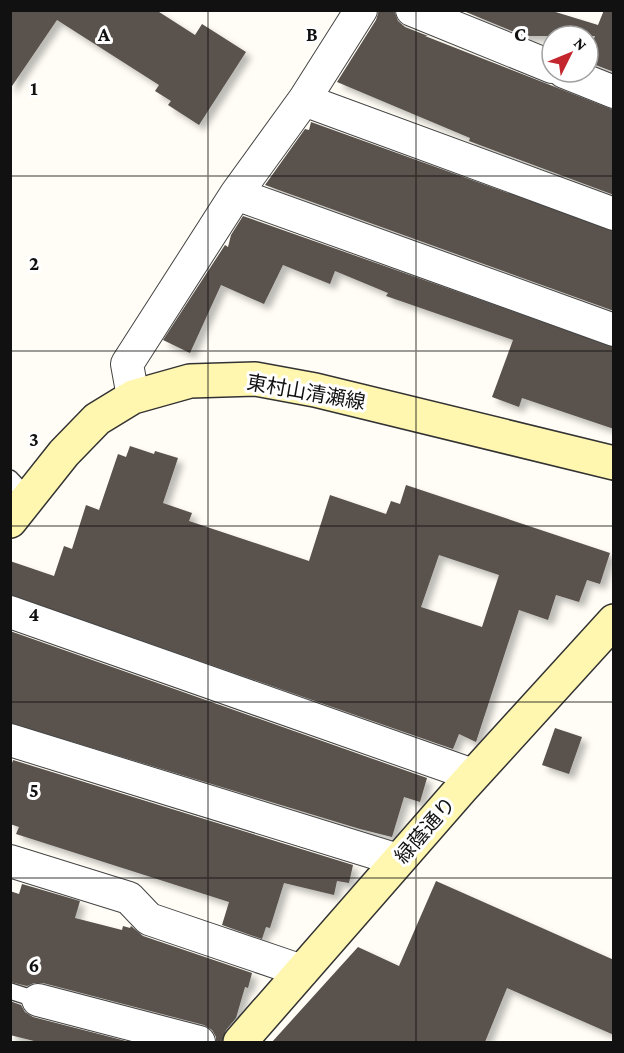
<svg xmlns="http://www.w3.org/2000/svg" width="624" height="1053" viewBox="0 0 624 1053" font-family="'Crimson Pro','Noto Sans JP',serif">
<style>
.building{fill:#5a524d;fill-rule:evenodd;filter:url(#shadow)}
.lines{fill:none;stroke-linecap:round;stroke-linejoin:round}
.lane-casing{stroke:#444;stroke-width:18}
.street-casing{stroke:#444;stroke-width:34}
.secondary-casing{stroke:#333;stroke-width:36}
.lane{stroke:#fff;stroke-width:15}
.street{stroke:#fff;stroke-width:32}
.secondary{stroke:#fff6b0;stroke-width:33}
.grid{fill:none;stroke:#111;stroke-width:1.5;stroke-opacity:0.55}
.labels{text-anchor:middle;stroke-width:6;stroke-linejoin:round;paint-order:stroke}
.street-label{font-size:20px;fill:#111;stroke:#fff}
.grid-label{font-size:20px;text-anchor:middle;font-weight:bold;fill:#111;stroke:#fff;stroke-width:6;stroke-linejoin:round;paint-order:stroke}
</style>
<defs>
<filter id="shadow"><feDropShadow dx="5.5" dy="5.5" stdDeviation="3" flood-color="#0004"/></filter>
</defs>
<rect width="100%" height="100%" fill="#fffdf5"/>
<path class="building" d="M10,10H156L195,35L202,24L246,52L199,125L168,105L171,101L155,91L159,85L57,20L10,89Z
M379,10H394L398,21L405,27L428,36H425L614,110V195L469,141L470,138L337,82L376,20Z
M461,10H549L598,25L604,10H614V72L588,62V54L595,36H524Z
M311,122L614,231V311L265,185L305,129L309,130Z
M243,216L614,347V429L522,398L519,407L492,397L513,340L386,296L388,293L335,271L330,284L283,265L264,304L221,285L190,353L163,340L225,245L228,247L231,235Z
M130,446L154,454L155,451L178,458L163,503L192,513L189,521L309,561L330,495L386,514L391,501L400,504L406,485L610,553L600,584L587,580L579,602L556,595L548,620L519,610L476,742L459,734L453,749L10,595V561L54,576L64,546L72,549L86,505L99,510L118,454L126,457ZM439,555L499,575L482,627L421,607Z
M10,631L427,778L420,802L404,797L392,837L360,829L10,723Z
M555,728L582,737L569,774L542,765Z
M13,760L353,865L349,883L337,881L334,895L284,883L270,928L266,927L262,939L222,925L229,902L16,834L19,827L10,824V769Z
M436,881L614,960V1035L507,988L485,1042H272L358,947L399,966Z
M22,884L80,901L75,918L122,930L123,926L130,928L131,926L143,936L252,973L248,988L245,987L236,1018L226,1030L222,1042H216V1037L212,1030L204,1025L43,983H34L27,986L10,982V891L19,894Z
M10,1001L21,1005L25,1012L33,1017L130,1042H38L10,1035Z"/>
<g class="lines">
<defs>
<path id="lane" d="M10,478L28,497
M10,991L38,1000"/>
<path id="street" d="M412,10L552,67
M564,72L614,92
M304,100L614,214
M236,194L614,330
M133,397L127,364L236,194L304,100L361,10
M10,612L473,775
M10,740L398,860
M10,861L129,898L149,919L302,971
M38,1000L199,1042"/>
<path id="secondary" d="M10,521L64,453L97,419L133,397L190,381L255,379L315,390L614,463
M240,1042L462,788L614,621"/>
</defs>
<use href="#lane" class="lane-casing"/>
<use href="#street" class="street-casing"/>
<use href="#secondary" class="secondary-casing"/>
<use href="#lane" class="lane"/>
<use href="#street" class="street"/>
<use href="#secondary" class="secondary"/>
</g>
<path class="grid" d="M208,10V1042M416,10V1042M10,176H614M10,351H614M10,526H614M10,702H614M10,878H614"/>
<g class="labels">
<g class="street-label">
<text transform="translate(306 392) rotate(10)" y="7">東村山清瀬線</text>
<text transform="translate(425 830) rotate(-49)" y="7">緑蔭通り</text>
</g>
</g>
<g class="grid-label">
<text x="104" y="41">A</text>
<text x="312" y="41">B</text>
<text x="520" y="41">C</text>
<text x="34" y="95">1</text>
<text x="34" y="270">2</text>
<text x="34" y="446">3</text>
<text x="34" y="621">4</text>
<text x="34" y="797">5</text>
<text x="34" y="972">6</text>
</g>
<rect width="624" height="1053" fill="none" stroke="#111111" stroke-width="24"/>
<g transform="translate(570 54) rotate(47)"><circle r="28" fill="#ffffff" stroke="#a0a0a0" stroke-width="1.5"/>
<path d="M0-4.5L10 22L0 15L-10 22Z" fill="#c4262e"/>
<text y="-9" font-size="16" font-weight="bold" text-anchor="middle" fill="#111111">N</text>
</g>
</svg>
